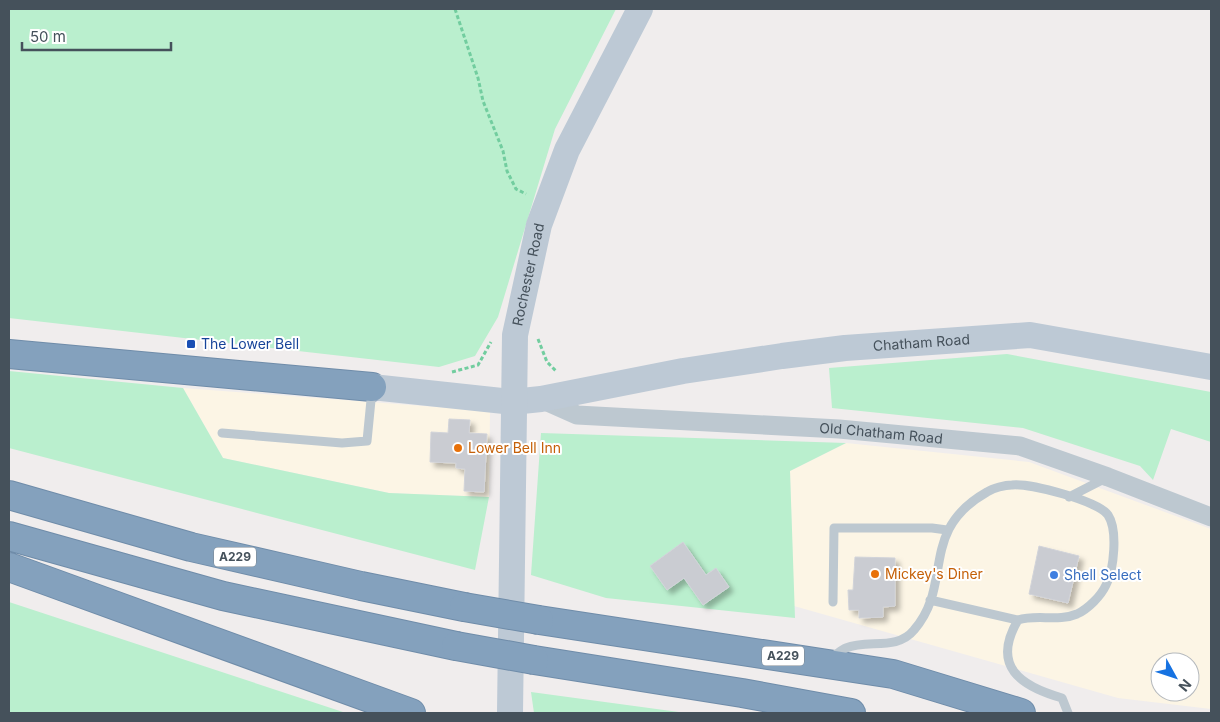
<svg xmlns="http://www.w3.org/2000/svg" width="1220" height="722" viewBox="0 0 1220 722" font-family="Inter,sans-serif">
<style>
.commercial{fill:#fcf5e5;fill-rule:evenodd}
.green{fill:#baefce;fill-rule:evenodd}
.building{fill:#caccd2;stroke:#d1d3d9;filter:url(#shadow)}
.lines{fill:none;stroke-linecap:round;stroke-linejoin:round}
.highway-casing{stroke:#6f8ca9;stroke-width:30}
.path{stroke:#72cd9f;stroke-width:3;stroke-dasharray:4 2.5;stroke-linecap:butt}
.lane{stroke:#bdc8d0;stroke-width:9}
.street{stroke:#bdc8d0;stroke-width:19}
.secondary{stroke:#bdc9d5;stroke-width:26}
.highway{stroke:#84a1bd;stroke-width:28}
.highway-bridge-casing{stroke:#6f8ca9;stroke-width:30;stroke-linecap:butt}
.highway-bridge{stroke:#84a1bd;stroke-width:28}
.transit-dot{fill:#1a4fb4;stroke:#fff;stroke-width:2}
.food-dot{fill:#e8710a;stroke:#fff;stroke-width:2}
.shop-dot{fill:#3f7fe0;stroke:#fff;stroke-width:2}
.labels{text-anchor:middle;stroke-width:4;stroke-linejoin:round;paint-order:stroke}
.shield{fill:#fff;stroke:#7d858c;stroke-width:1}
.shield-label{font-size:12px;font-weight:bold;fill:#45515b}
.street-label{font-size:14px;fill:#45515b;stroke:#fff}
.transit-label{font-size:14px;fill:#164399;stroke:#fff;text-anchor:start}
.food-label{font-size:14px;fill:#c56008;stroke:#fff;text-anchor:start}
.shop-label{font-size:14px;fill:#366cbe;stroke:#fff;text-anchor:start}
</style>
<defs>
<filter id="shadow"><feDropShadow dx="4.5" dy="4.5" stdDeviation="2.5" flood-color="#0004"/></filter>
</defs>
<rect width="100%" height="100%" fill="#f0eded"/>
<path class="commercial" d="M183,388L490,411L489,497L389,493L223,458Z
M846,443L1029,462L1211,529V709L1118,698L794,606L790,471ZM1160,662H1190V692H1160Z"/>
<path class="green" d="M9,9H616L555,129L498,317L475,356L439,367L9,318Z
M1007,354L1211,392V442L1171,429L1153,480L1140,466L1023,428L832,408L829,368Z
M9,371L183,388L223,458L389,493L489,497L475,570L9,448Z
M541,433L846,443L790,471L795,618L606,598L531,575ZM683,542L706,575L716,568L729,587L703,605L684,578L667,590L650,566Z
M9,602L346,713H9Z
M531,692L686,713H534Z"/>
<path class="building" d="M449,419L470,420L469,433L487,434L484,492L464,491L465,469L456,468V463L430,462L431,432L448,433Z
M683,542L706,575L716,568L729,587L703,605L684,578L667,590L650,566Z
M1039,546L1079,556L1068,603L1029,594Z
M855,557L895,558V606L883,607V617L859,618V610H849L848,590H853Z"/>
<g class="lines">
<defs>
<path id="highway" d="M9,354L372,387
M9,495L191,547L361,586L464,607
M9,536L223,596L456,646
M9,567L411,713
M539,620L893,674L1021,713
M534,660L742,693L851,713"/>
</defs>
<use href="#highway" class="highway-casing"/>
<path class="path" d="M455,9L478,78L483,101L503,151L507,171L516,189L526,194
M538,339L547,362L557,372
M452,372L478,365L491,342"/>
<path class="lane" d="M222,433L342,443L367,441L372,390
M1069,497L1106,478
M930,600L1018,620
M833,602L834,528H932L947,530
M830,658C836,655 841,650 846,648C868,639 897,651 914,630C954,584 918,531 987,492C993,488 1005,485 1012,485C1030,483 1099,501 1108,515C1118,530 1114,570 1106,585C1101,596 1088,609 1077,614C1058,622 1037,614 1018,620C991,666 1020,686 1062,698L1068,713"/>
<path class="street" id="s1" d="M541,399L577,415L839,429L1020,446L1108,477L1211,517"/>
<g class="secondary">
<path id="s2" d="M372,387L512,402L541,399L683,371L782,356L845,348L1030,335L1211,367"/>
<path id="s3" d="M510,713L515,335L539,225L567,150L640,9"/>
</g>
<use href="#highway" class="highway"/>
<defs>
<path id="highway-bridge" d="M464,607L539,620
M456,646L534,660"/>
</defs>
<use href="#highway-bridge" class="highway-bridge-casing"/>
<use href="#highway-bridge" class="highway-bridge"/>
</g>
<rect class="transit-dot" x="186" y="339" width="10" height="10" rx="2.5"/>
<g class="food-dot">
<circle cx="458" cy="448" r="5"/>
<circle cx="875" cy="574" r="5"/>
</g>
<circle class="shop-dot" cx="1054" cy="575" r="5"/>
<g class="labels">
<g class="shield">
<rect x="214" y="547.5" width="42" height="19" rx="4"/>
<rect x="762" y="646.5" width="42" height="19" rx="4"/>
</g>
<g class="shield-label">
<text x="235" y="561">A229</text>
<text x="783" y="660">A229</text>
</g>
<g class="street-label">
<text dy="5" stroke="none"><textPath href="#s3" startOffset="440">Rochester Road</textPath></text>
<text dy="5" stroke="none"><textPath href="#s2" startOffset="555">Chatham Road</textPath></text>
<text dy="5" stroke="none"><textPath href="#s1" startOffset="344">Old Chatham Road</textPath></text>
</g>
<g class="transit-label">
<text x="201" y="349">The Lower Bell</text>
</g>
<g class="food-label">
<text x="468" y="453">Lower Bell Inn</text>
<text x="885" y="579">Mickey's Diner</text>
</g>
<g class="shop-label">
<text x="1064" y="580">Shell Select</text>
</g>
</g>
<rect width="1220" height="722" fill="none" stroke="#45515b" stroke-width="20"/>
<g transform="translate(1175 677) rotate(130)"><circle r="24" fill="#ffffff" stroke="#b5b9bd"/>
<path d="M0-4L9 19L0 12L-9 19Z" fill="#1672e1"/>
<text y="-8" font-size="14" font-weight="bold" text-anchor="middle" fill="#45515b">N</text>
</g>
<path d="M22 42v8h149v-8" fill="none" stroke="#45515b" stroke-width="2.5"/>
<text x="30" y="42" font-size="15" fill="#45515b" stroke="#ffffff" stroke-width="4" paint-order="stroke">50 m</text>
</svg>
